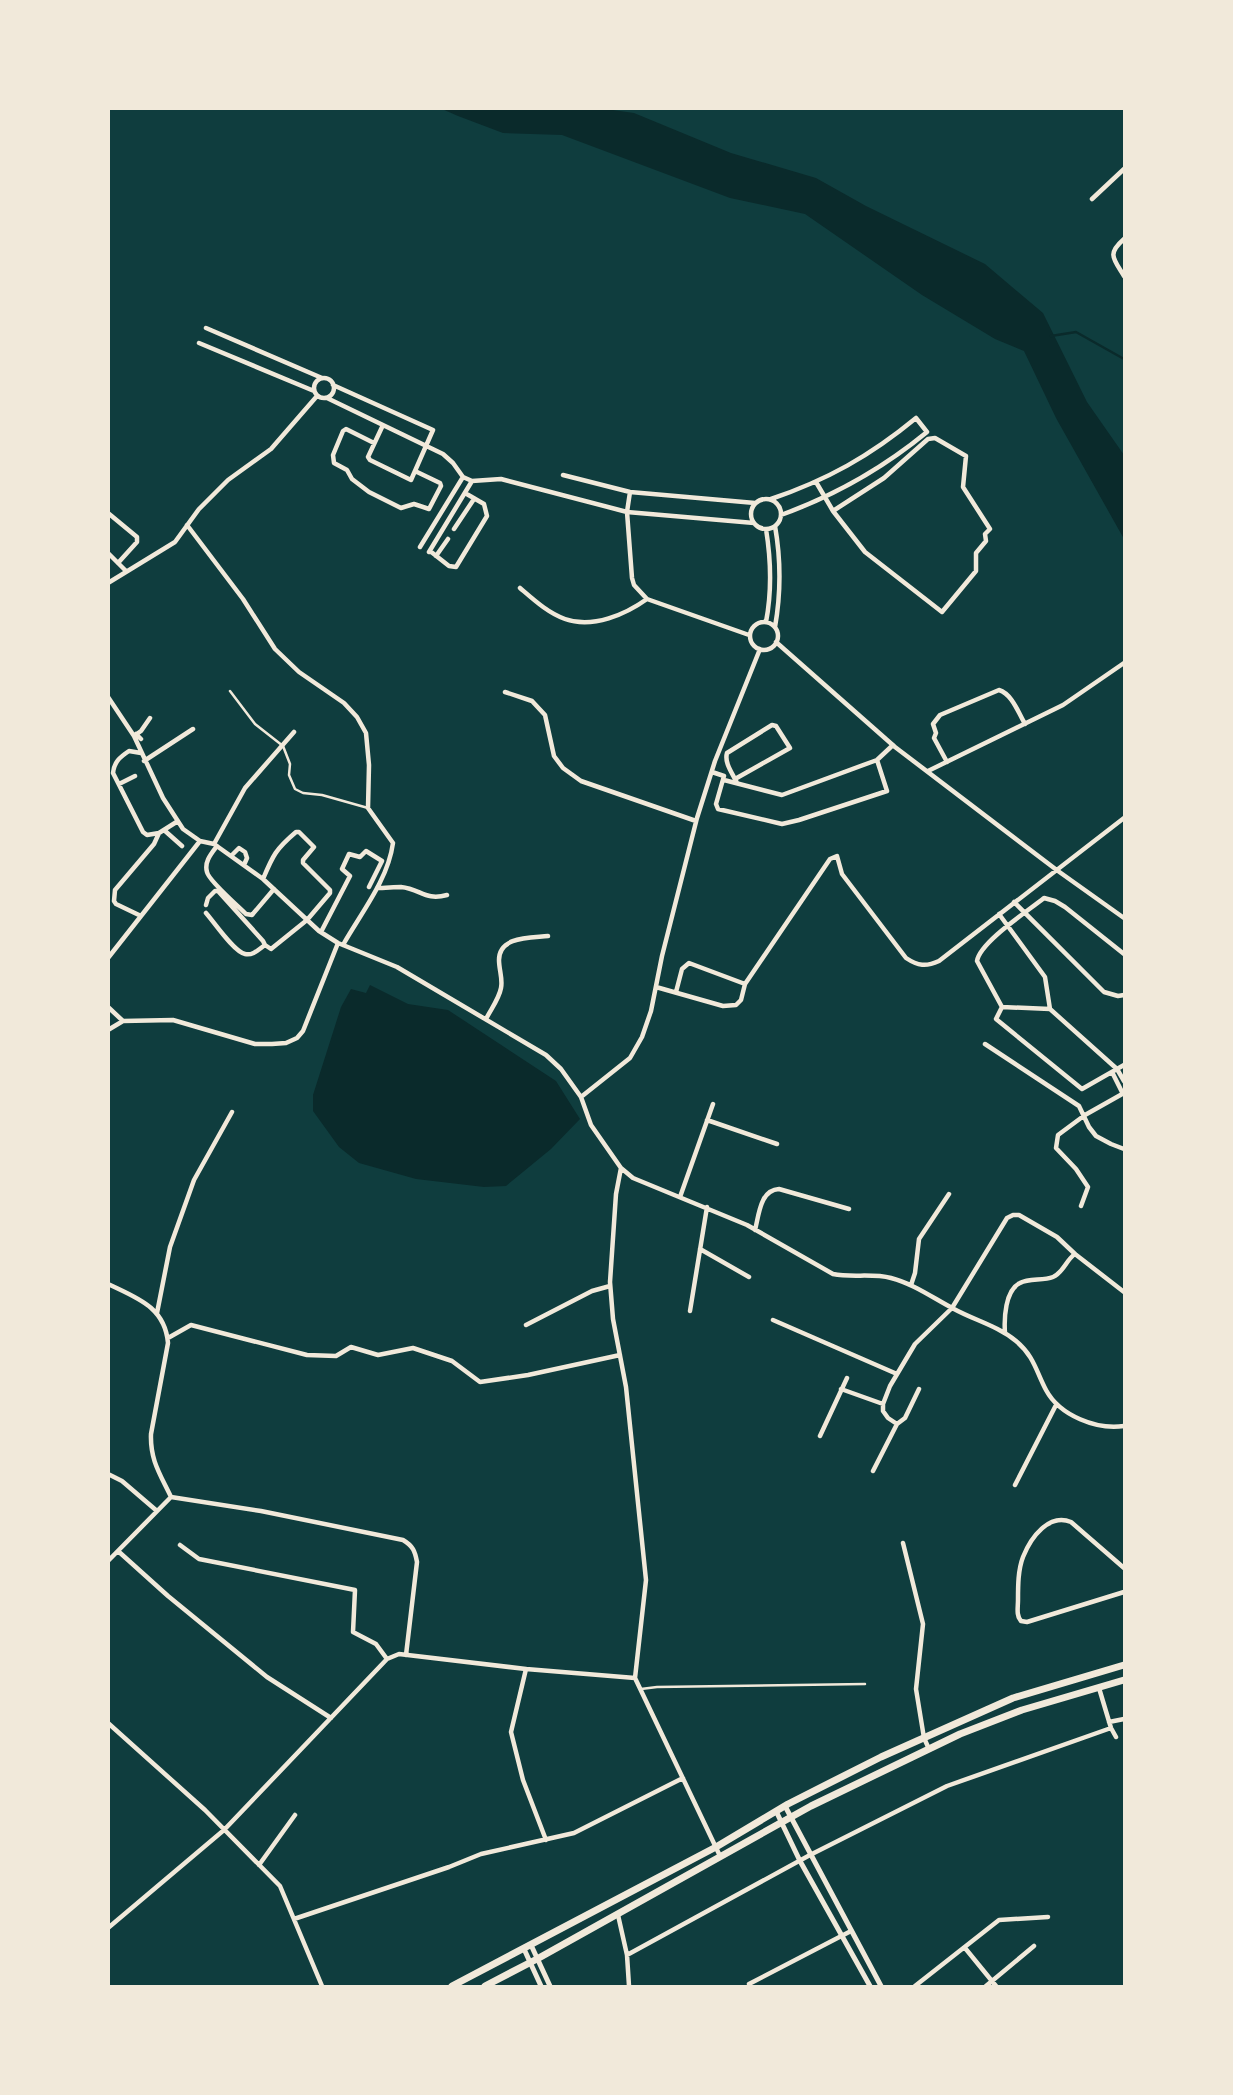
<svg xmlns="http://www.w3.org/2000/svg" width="1233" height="2095" viewBox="0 0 1233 2095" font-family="Georgia,serif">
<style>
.water{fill:#0a2a2b}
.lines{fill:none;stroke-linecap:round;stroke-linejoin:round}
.stream{stroke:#0a2a2b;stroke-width:2.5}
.service{stroke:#f1e9da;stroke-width:2.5}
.minor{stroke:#f1e9da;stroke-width:4.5}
.tertiary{stroke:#f1e9da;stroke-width:5}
.trunk{stroke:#f1e9da;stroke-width:7}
</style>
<rect width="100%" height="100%" fill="#0f3d3e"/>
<path class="water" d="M606,109L634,113L731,153L816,178L866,206L985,264L1043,313L1087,402L1124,455V539L1056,418L1024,351L995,339L922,295L805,214L730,198L562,135L503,133L458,116L442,109Z
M370,985L408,1004L448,1010L556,1081L580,1119L551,1149L506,1186L484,1187L416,1179L359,1163L339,1147L313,1111V1095L341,1007L351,989L366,993Z"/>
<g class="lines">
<path class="stream" d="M1051,336L1076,332L1124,359"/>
<path class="service" d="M230,691L255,724L283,746L290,764L289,775L295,789L303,793L322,795L368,808
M641,1689L657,1687L865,1684"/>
<path class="minor" d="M1092,199L1124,169
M1124,239C1107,254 1113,258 1124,276
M206,328L322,378
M199,343L314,391
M314 388a10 10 0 1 1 20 0a10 10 0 1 1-20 0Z
M333,385L433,430L411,480L370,460L368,457L383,425
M327,398L443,454L453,463L463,477L472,481L501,479L627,512L754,523
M374,443L346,429L343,431L333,455L334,463L347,470L352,479L369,492L401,508L414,504L429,509L441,486L440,483L415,471
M563,475L630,492L755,503
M816,482L833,511L884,478L928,439L935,438L966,456L963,487L990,529L985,534L986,541L976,553V571L942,612L865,552L833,511
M630,492L627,512L632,578L634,585L647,599
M751 514a15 15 0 1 1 30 0a15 15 0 1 1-30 0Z
M771,499C827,480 870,456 916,418L927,432C882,469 836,495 781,515
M108,513L137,537V542L118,563
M187,525L243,599L275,649L299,672L344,703L357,717L366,733L369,765L368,808L393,843C388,880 361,913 343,945
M454,529L474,499
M766,529C771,560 772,591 766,622
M420,547L463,477
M430,551L449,566L456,567L487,516L484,504L465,493
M429,552L472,481
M108,553L126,571
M436,556L448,539
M108,583L175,542L199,509L228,480L271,449L317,396
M520,588C534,600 548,613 565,619C593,629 626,614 647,599L749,635
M750 636a14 14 0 1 1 28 0a14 14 0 1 1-28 0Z
M775,627C781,593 781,560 775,526
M776,642L895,747L1058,871L1124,918
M505,692L532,701L545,715L554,756L563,768L581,781L696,821
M108,697L134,736L163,798L183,829L200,841L214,844L263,879L319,931L338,943L397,967L546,1055L561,1069L581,1097L591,1125L621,1168L633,1178L747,1225L833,1274C852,1278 872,1273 891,1278C914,1284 933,1298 954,1309C974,1320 998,1326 1016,1341C1034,1356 1036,1371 1046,1390C1060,1416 1097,1430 1124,1426
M136,734L141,739
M134,736L141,731L150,718
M141,753L129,751C120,757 114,762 113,773L143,832L147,835L159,833
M144,761L193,729
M947,762L934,738L936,733L933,724L940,715L999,690C1012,694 1018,712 1025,724
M928,771L1063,705L1124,663
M712,772L724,776L716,804L718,809L782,824L799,820L887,791L877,760L893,745
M735,779L790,748L776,726L772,725L727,753C724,763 733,774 737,783
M724,780L782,795L877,760
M119,784L135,776
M164,830L182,846
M214,844L245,788L294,732
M217,846C211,854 204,862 207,872C208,880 239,907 246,914L252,915L274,889
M231,856L239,848L245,852L247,858L244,865
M377,888C385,888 394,887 401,887C421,889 425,901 447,895
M1014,902L1104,992L1118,996L1124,995
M206,905L208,898L215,891H218L263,941L265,945
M206,913C214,922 234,952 245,954C253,956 259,949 265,945L271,949L307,920L330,893V890L303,863V860L314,847L299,832H296C276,849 273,855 263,879
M999,914L1045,977L1050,1009L1117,1069L1124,1065
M141,916L116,904L114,901L115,890L154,844L159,833L178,821
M321,932L350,876L342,869L349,854L360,857L366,851L382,861L369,887
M108,958L200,841
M656,987L723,1006L736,1005L741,1000L745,984L830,859L837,856L842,874L906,958C918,966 926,967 939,961L1124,818
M676,992L682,969L689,963L745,984
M108,1007L123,1021
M1002,1007L977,961C980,942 1028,911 1044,898L1055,901L1065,907L1124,954
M1050,1009L1002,1007L996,1019L1082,1089L1117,1069L1124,1081
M486,1019C491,1009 499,999 501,988C503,979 499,970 499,960C499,936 531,938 548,936
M108,1030L123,1021L173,1020L255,1044H272L286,1043L297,1038L303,1031L338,943
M985,1044L1079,1106L1089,1127L1096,1136L1111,1144L1124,1149
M1112,1072L1123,1094
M581,1097L630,1058L642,1037L651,1011L662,956L697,818L715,761L760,649
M707,1120L777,1144
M621,1168L616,1194L610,1282L613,1319L626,1387L646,1580L635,1678L720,1856
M680,1197L713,1104
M1081,1206L1088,1187L1076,1169L1056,1148L1058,1135L1085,1115L1124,1093
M755,1230C759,1215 760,1190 779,1189L849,1209
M700,1249L749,1277
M108,1284C137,1298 165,1307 168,1343L151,1434C150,1460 160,1474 171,1497
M911,1285L915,1273L919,1239L949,1194
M690,1311L707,1207
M157,1313L170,1247L194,1180L232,1112
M773,1320L897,1374
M526,1325L592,1291L610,1286
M1005,1333C1004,1319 1005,1290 1020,1283C1029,1278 1043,1281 1053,1277C1063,1273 1066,1260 1075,1254L1124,1292
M168,1338L191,1325L307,1355L336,1356L351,1347L378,1355L413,1348L452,1361L480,1382L528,1375L620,1355
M841,1389L883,1404
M897,1424L888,1418L883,1411V1404L890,1386L915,1344L952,1308L1007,1218L1013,1215H1019L1057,1237L1075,1254
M820,1436L847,1378
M873,1471L897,1424L905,1418L919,1389
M108,1474L122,1481L157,1511
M1015,1485L1056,1405
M171,1497L261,1511L403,1540C413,1546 415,1551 417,1562L406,1655
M903,1543L923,1624L916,1689L924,1738L929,1749
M180,1545L199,1559L355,1590L353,1632L376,1644L387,1659
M118,1551L168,1596L267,1677L331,1718
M108,1561L171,1497
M1124,1568L1071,1522C1049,1513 1031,1537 1023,1557C1018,1570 1018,1586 1018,1600C1018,1608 1016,1615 1021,1621L1027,1622L1124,1592
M526,1669L511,1732L523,1780L546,1840
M1099,1688L1111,1728L1116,1737
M1109,1722L1124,1719
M108,1723L205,1810L280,1886L322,1986
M259,1865L295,1815
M618,1915L627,1955L629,1986
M294,1919L449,1867L481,1854L574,1833L683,1778
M108,1928L224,1830L387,1659L399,1654L526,1669L635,1678
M965,1948L996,1986
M627,1955L810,1855L947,1786L1111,1728
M749,1984L851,1931
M915,1986L999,1920L1048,1917
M986,1986L1034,1946"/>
<path class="tertiary" d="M785,1806L881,1986
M776,1811L800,1861L870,1986
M531,1945L550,1986
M524,1949L541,1986"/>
<path class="trunk" d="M452,1986L716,1847L788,1804L881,1757L1013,1698L1124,1665
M485,1986L537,1959L811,1806L960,1734L1022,1710L1124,1680"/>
</g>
<rect width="1233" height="2095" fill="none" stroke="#f1e9da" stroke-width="220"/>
</svg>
